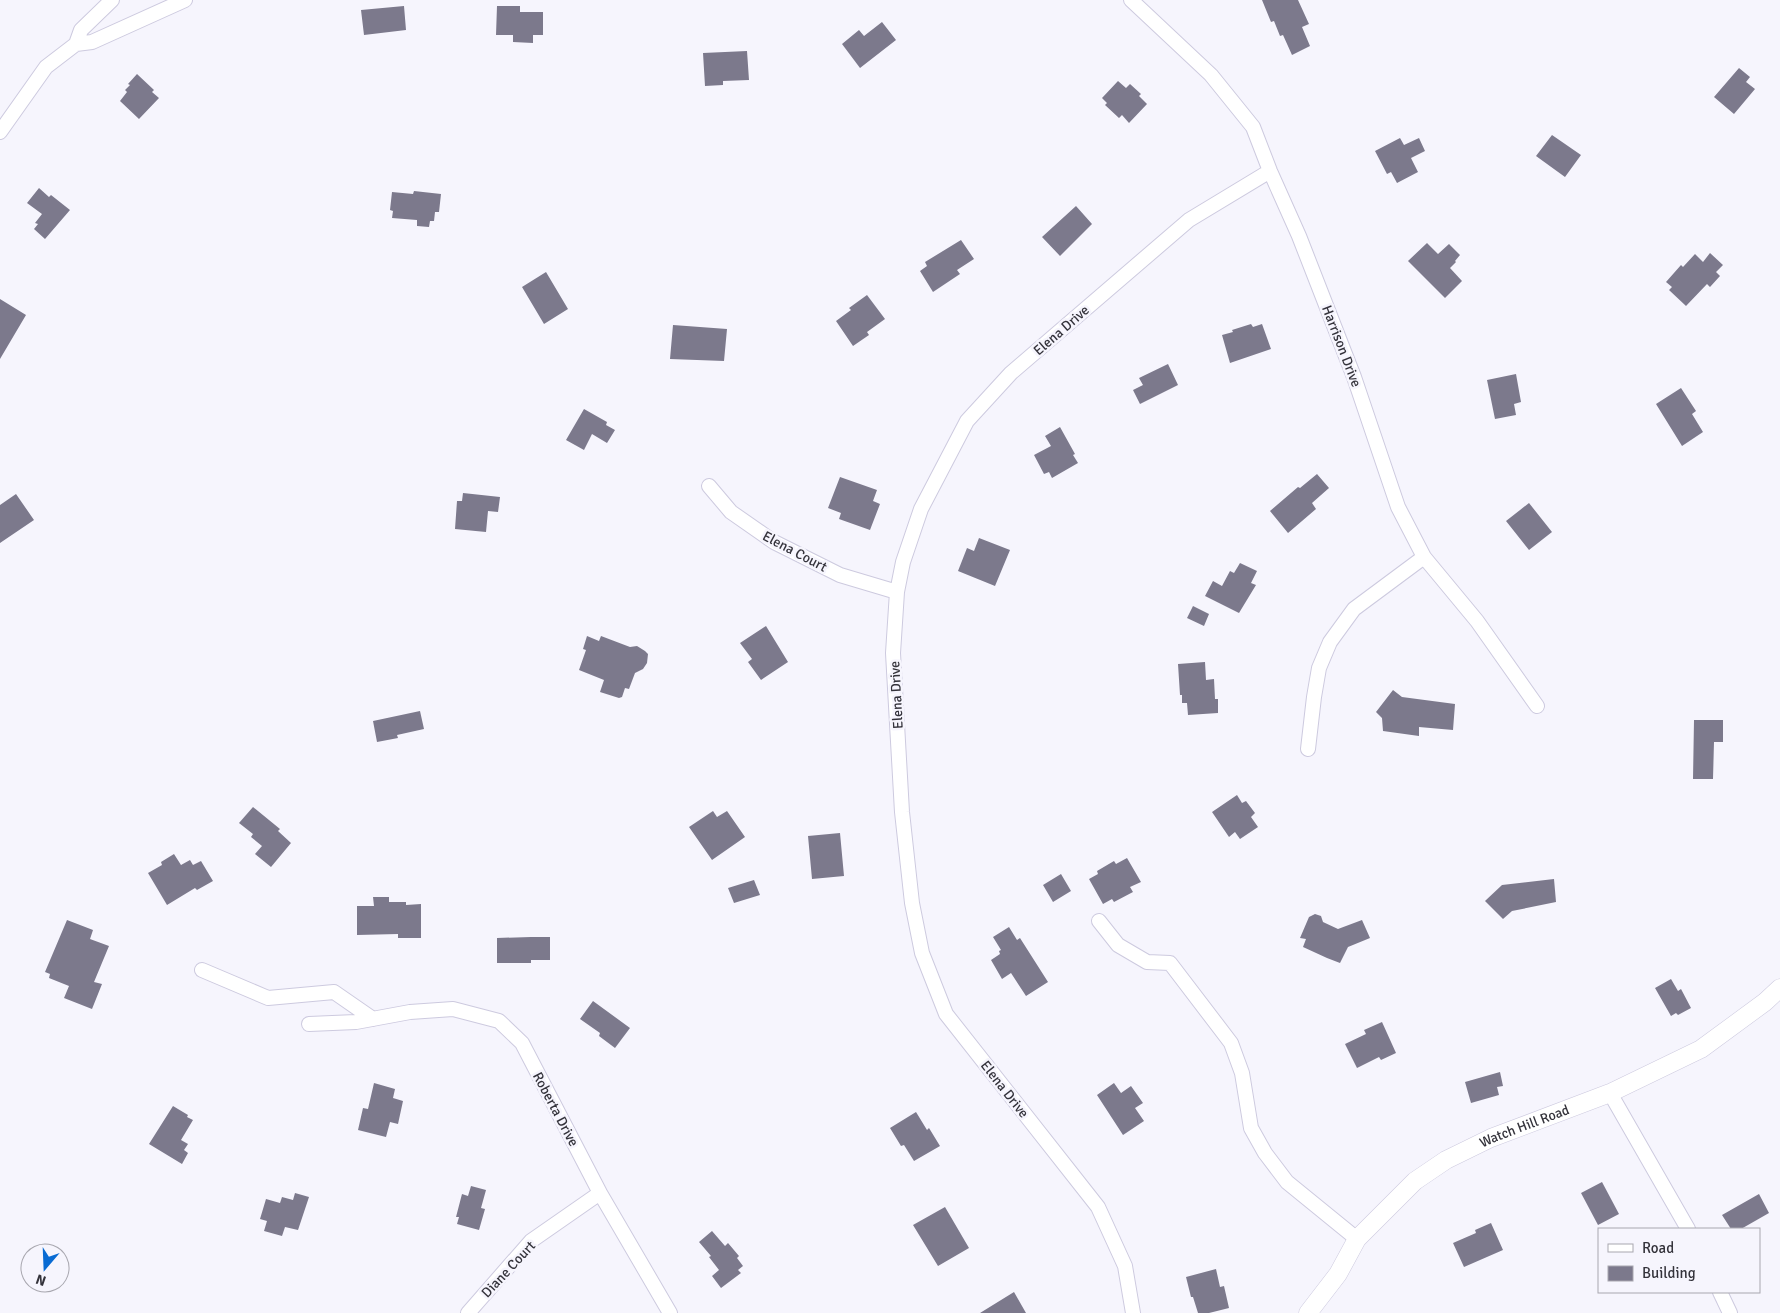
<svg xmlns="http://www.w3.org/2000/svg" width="1780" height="1313" viewBox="0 0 1780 1313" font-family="Signika,sans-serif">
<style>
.building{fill:#7c798c}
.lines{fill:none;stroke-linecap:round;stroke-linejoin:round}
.minor-casing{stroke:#cdcadf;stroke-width:16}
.tertiary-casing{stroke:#cdcadf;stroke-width:19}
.minor{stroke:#fff;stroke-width:14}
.tertiary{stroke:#fff;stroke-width:18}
.labels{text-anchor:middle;stroke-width:5;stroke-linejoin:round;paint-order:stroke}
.street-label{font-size:14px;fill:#34333b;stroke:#f6f5fd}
</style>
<rect width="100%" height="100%" fill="#f6f5fd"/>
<path class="building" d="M1262,0H1298L1309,24L1302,27L1310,46L1292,55L1283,35L1280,36L1274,21L1271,22Z
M404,6L406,30L364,35L361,10Z
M497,6H520V12H543V35H533V43L513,42V35H496Z
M882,22L896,40L860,68L842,44L859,30L864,36Z
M747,51L749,80L723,81V85L705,86L703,53Z
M1739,68L1750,77L1746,82L1755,89L1734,114L1714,97Z
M137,74L154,90L152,92L159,98L139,119L120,101L127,92L125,90L130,85L128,84Z
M1118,81L1126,88L1130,84L1141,94L1139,96L1147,104L1129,123L1122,115L1119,118L1105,105L1107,103L1102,98Z
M1552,135L1581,155L1565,177L1536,156Z
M1400,138L1404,145L1419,138L1425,151L1411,158L1418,172L1397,183L1391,172L1387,174L1375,151Z
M39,188L49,197L51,195L70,210L45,239L34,229L38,224L35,223L42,214L27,203Z
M414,191L441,194L439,212H435L434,221H430L429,227L417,226V220L392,218L393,211L390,210L392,192L413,194Z
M1076,206L1092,224L1060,256L1042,237Z
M961,240L974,259L957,270L960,274L933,292L920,271L927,266L925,262Z
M1427,243L1438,254L1449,244L1460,255L1455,261L1456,262L1450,268L1462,281L1445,298L1408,261Z
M1710,253L1723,265L1716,272L1720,276L1710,287L1707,284L1686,306L1669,290L1672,287L1666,282L1681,265L1683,267L1695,254L1703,262Z
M546,272L568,309L544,324L522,287Z
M867,295L885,319L867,332L869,335L853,346L836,321L851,310L849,308Z
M0,299L26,315L0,359Z
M1251,324L1253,327L1262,324L1271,349L1230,363L1222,335L1233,332L1232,330Z
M673,325L727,329L724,361L670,359Z
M1168,364L1178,385L1140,404L1133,390L1143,385L1139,378Z
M1516,374L1521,402L1514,404L1516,415L1495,419L1487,380Z
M1681,388L1696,411L1692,414L1703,432L1682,446L1656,404Z
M584,409L607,422L606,425L615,430L607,443L592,434L584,450L566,440Z
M1060,427L1075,454L1073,455L1078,463L1052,478L1049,472L1044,474L1034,455L1051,446L1045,436Z
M1317,474L1329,488L1312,503L1316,509L1288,533L1270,511L1298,487L1300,488Z
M840,477L877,490L873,501L880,504L870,530L839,519L841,513L828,508Z
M463,493L500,497L498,512L488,511L486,532L455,529L457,501H462Z
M16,494L34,520L0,543V505Z
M1529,503L1552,532L1529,550L1506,521Z
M979,538L1010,550L995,586L958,571L967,548L974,551Z
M1240,563L1257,571L1251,583L1256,585L1239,613L1205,596L1213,581L1222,586L1230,571L1234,573Z
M1193,606L1209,614L1204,626L1187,618Z
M766,626L788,662L761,680L748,662L752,659L740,643Z
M587,636L599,641L601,636L630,647L637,646L645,651L648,654L647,663L643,669L635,673L629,689L625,688L622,697L619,698L600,692L604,680L579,670L586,650L583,649Z
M1205,662L1206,680L1214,679L1215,699H1218V713L1188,715L1187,703H1182V695H1180L1178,664Z
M1393,690L1402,697L1455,704L1453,730L1419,727V736L1383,731L1382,718L1376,712Z
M420,711L424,729L397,735L398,738L377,742L373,721Z
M1694,720H1723V742H1714L1713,779H1693Z
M1237,795L1242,803L1246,801L1255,813L1251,817L1258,827L1240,839L1235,832L1229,837L1212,812Z
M253,807L280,829L278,831L291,843L271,867L255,854L262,846L251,837L253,834L239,823Z
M713,811L717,817L727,811L745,837L712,860L689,827Z
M840,833L844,876L812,879L808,836Z
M174,854L181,865L190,860L193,865L201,861L213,881L197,890L195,888L167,905L148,873L162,865L161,862Z
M1127,858L1141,882L1130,887L1133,892L1114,902L1112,899L1103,904L1089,879L1098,874L1097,871L1114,861L1116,864Z
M1061,874L1071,891L1053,902L1043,885Z
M1554,879L1556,902L1512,911L1503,919L1485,901L1502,885Z
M754,880L760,895L734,903L728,888Z
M373,897H389V902H406V905L421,904V938H398V934L357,935V906H374Z
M1315,914L1321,916L1323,922L1338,929L1362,920L1370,938L1348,947L1340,963L1327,958L1303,947L1306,939L1300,938L1309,917Z
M67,920L93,930L90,939L109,946L94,982L102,984L92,1009L64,998L69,986L49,978L50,974L45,972Z
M1009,927L1017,940L1020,938L1048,982L1026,996L1011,973L1002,979L991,960L1000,954L999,951L1001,950L993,937Z
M531,937H550V960H531V963H497V938Z
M1671,979L1678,991L1681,989L1691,1008L1678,1015L1676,1013L1671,1016L1655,988Z
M593,1001L630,1028L615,1048L599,1036L600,1033L580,1019Z
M1382,1022L1396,1053L1381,1060L1379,1057L1357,1068L1345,1044L1366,1034L1364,1030Z
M1500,1072L1503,1086L1497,1087L1499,1095L1471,1103L1465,1082Z
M374,1083L395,1089L393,1098L403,1101L398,1124L390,1122L386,1137L358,1130L363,1108L368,1109Z
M1114,1083L1121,1093L1131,1086L1143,1103L1135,1108L1144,1121L1123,1135L1097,1095Z
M173,1106L188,1115L187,1117L193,1120L181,1140L188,1144L184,1150L188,1153L182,1164L149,1144Z
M916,1112L927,1130L929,1128L940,1146L914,1161L904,1145L901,1146L890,1128Z
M1602,1182L1619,1214L1598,1225L1581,1193Z
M471,1186L486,1190L481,1208L485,1209L479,1230L457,1224L459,1217H456L462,1194L468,1196Z
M295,1193L309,1197L298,1230L285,1227L282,1236L264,1231L267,1221L260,1219L266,1199L280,1203L282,1197L293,1200Z
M1759,1194L1769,1213L1741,1229H1731L1722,1215Z
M945,1207L969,1248L938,1266L913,1225Z
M1491,1223L1503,1250L1464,1267L1453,1243L1476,1233L1475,1230Z
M712,1231L725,1246L728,1243L739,1256L737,1258L743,1266L738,1270L741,1273L721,1288L712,1276L719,1270L709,1257L711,1256L699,1242Z
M1216,1269L1220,1287L1224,1286L1229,1308L1209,1313H1198L1193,1297H1191L1186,1277Z
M1014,1292L1026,1313H980Z"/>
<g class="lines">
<defs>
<path id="minor" d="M1131,0L1211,75L1253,127L1270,171L1299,236L1354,377L1398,507L1424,557L1477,621L1537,706
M76,44L92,42L185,0
M0,132L46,67L76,44L81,30L112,0
M709,486L731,512L774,542L840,575L897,592
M1308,749L1314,697L1319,668L1330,642L1354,609L1424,557
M1099,921L1118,945L1147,962L1170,963L1231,1043L1242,1073L1251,1128L1265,1153L1287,1182L1357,1239
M202,970L268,998L334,992L373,1019
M309,1024L356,1022L410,1012L453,1009L499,1021L522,1043L600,1193L670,1313
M1610,1093L1688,1229
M1720,1292L1730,1313
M468,1313L531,1241L600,1193
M1133,1313L1125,1266L1098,1207L946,1014L922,953L912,903L902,812L893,653L897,592L903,562L921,509L967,421L1011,373L1189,220L1270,171"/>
<g id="tertiary">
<path id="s1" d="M1308,1313L1338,1274L1357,1239L1415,1181L1446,1160L1491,1138L1610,1093L1701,1049L1765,1002L1780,988"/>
</g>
</defs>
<use href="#minor" class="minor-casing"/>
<use href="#tertiary" class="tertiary-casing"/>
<use href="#minor" class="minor"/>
<use href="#tertiary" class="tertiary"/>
</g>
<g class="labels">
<g class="street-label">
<text transform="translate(1061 330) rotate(-41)" y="5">Elena Drive</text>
<text transform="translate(1342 346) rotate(69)" y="5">Harrison Drive</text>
<text transform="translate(795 551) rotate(28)" y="5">Elena Court</text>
<text transform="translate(896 695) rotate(-93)" y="5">Elena Drive</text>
<text transform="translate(1005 1089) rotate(52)" y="5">Elena Drive</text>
<text transform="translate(556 1109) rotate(62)" y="5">Roberta Drive</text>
<text dy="5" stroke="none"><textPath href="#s1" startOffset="294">Watch Hill Road</textPath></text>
<text transform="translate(508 1269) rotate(-47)" y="5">Diane Court</text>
</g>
</g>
<rect x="1598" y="1228" width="162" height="65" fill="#f6f5fd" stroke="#a8a7af"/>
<rect x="1608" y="1244" width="25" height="8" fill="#ffffff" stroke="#a8a7af"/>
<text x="1642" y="1253" font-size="15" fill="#34333b">Road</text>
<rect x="1608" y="1266" width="25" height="15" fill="#7c798c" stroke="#a8a7af"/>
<text x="1642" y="1278" font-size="15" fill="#34333b">Building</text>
<g transform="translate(45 1268) rotate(199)"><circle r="24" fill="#f6f5fd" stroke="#a8a7af"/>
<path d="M0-4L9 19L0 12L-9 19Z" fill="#096bd3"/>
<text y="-8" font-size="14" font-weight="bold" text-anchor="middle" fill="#34333b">N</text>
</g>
</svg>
